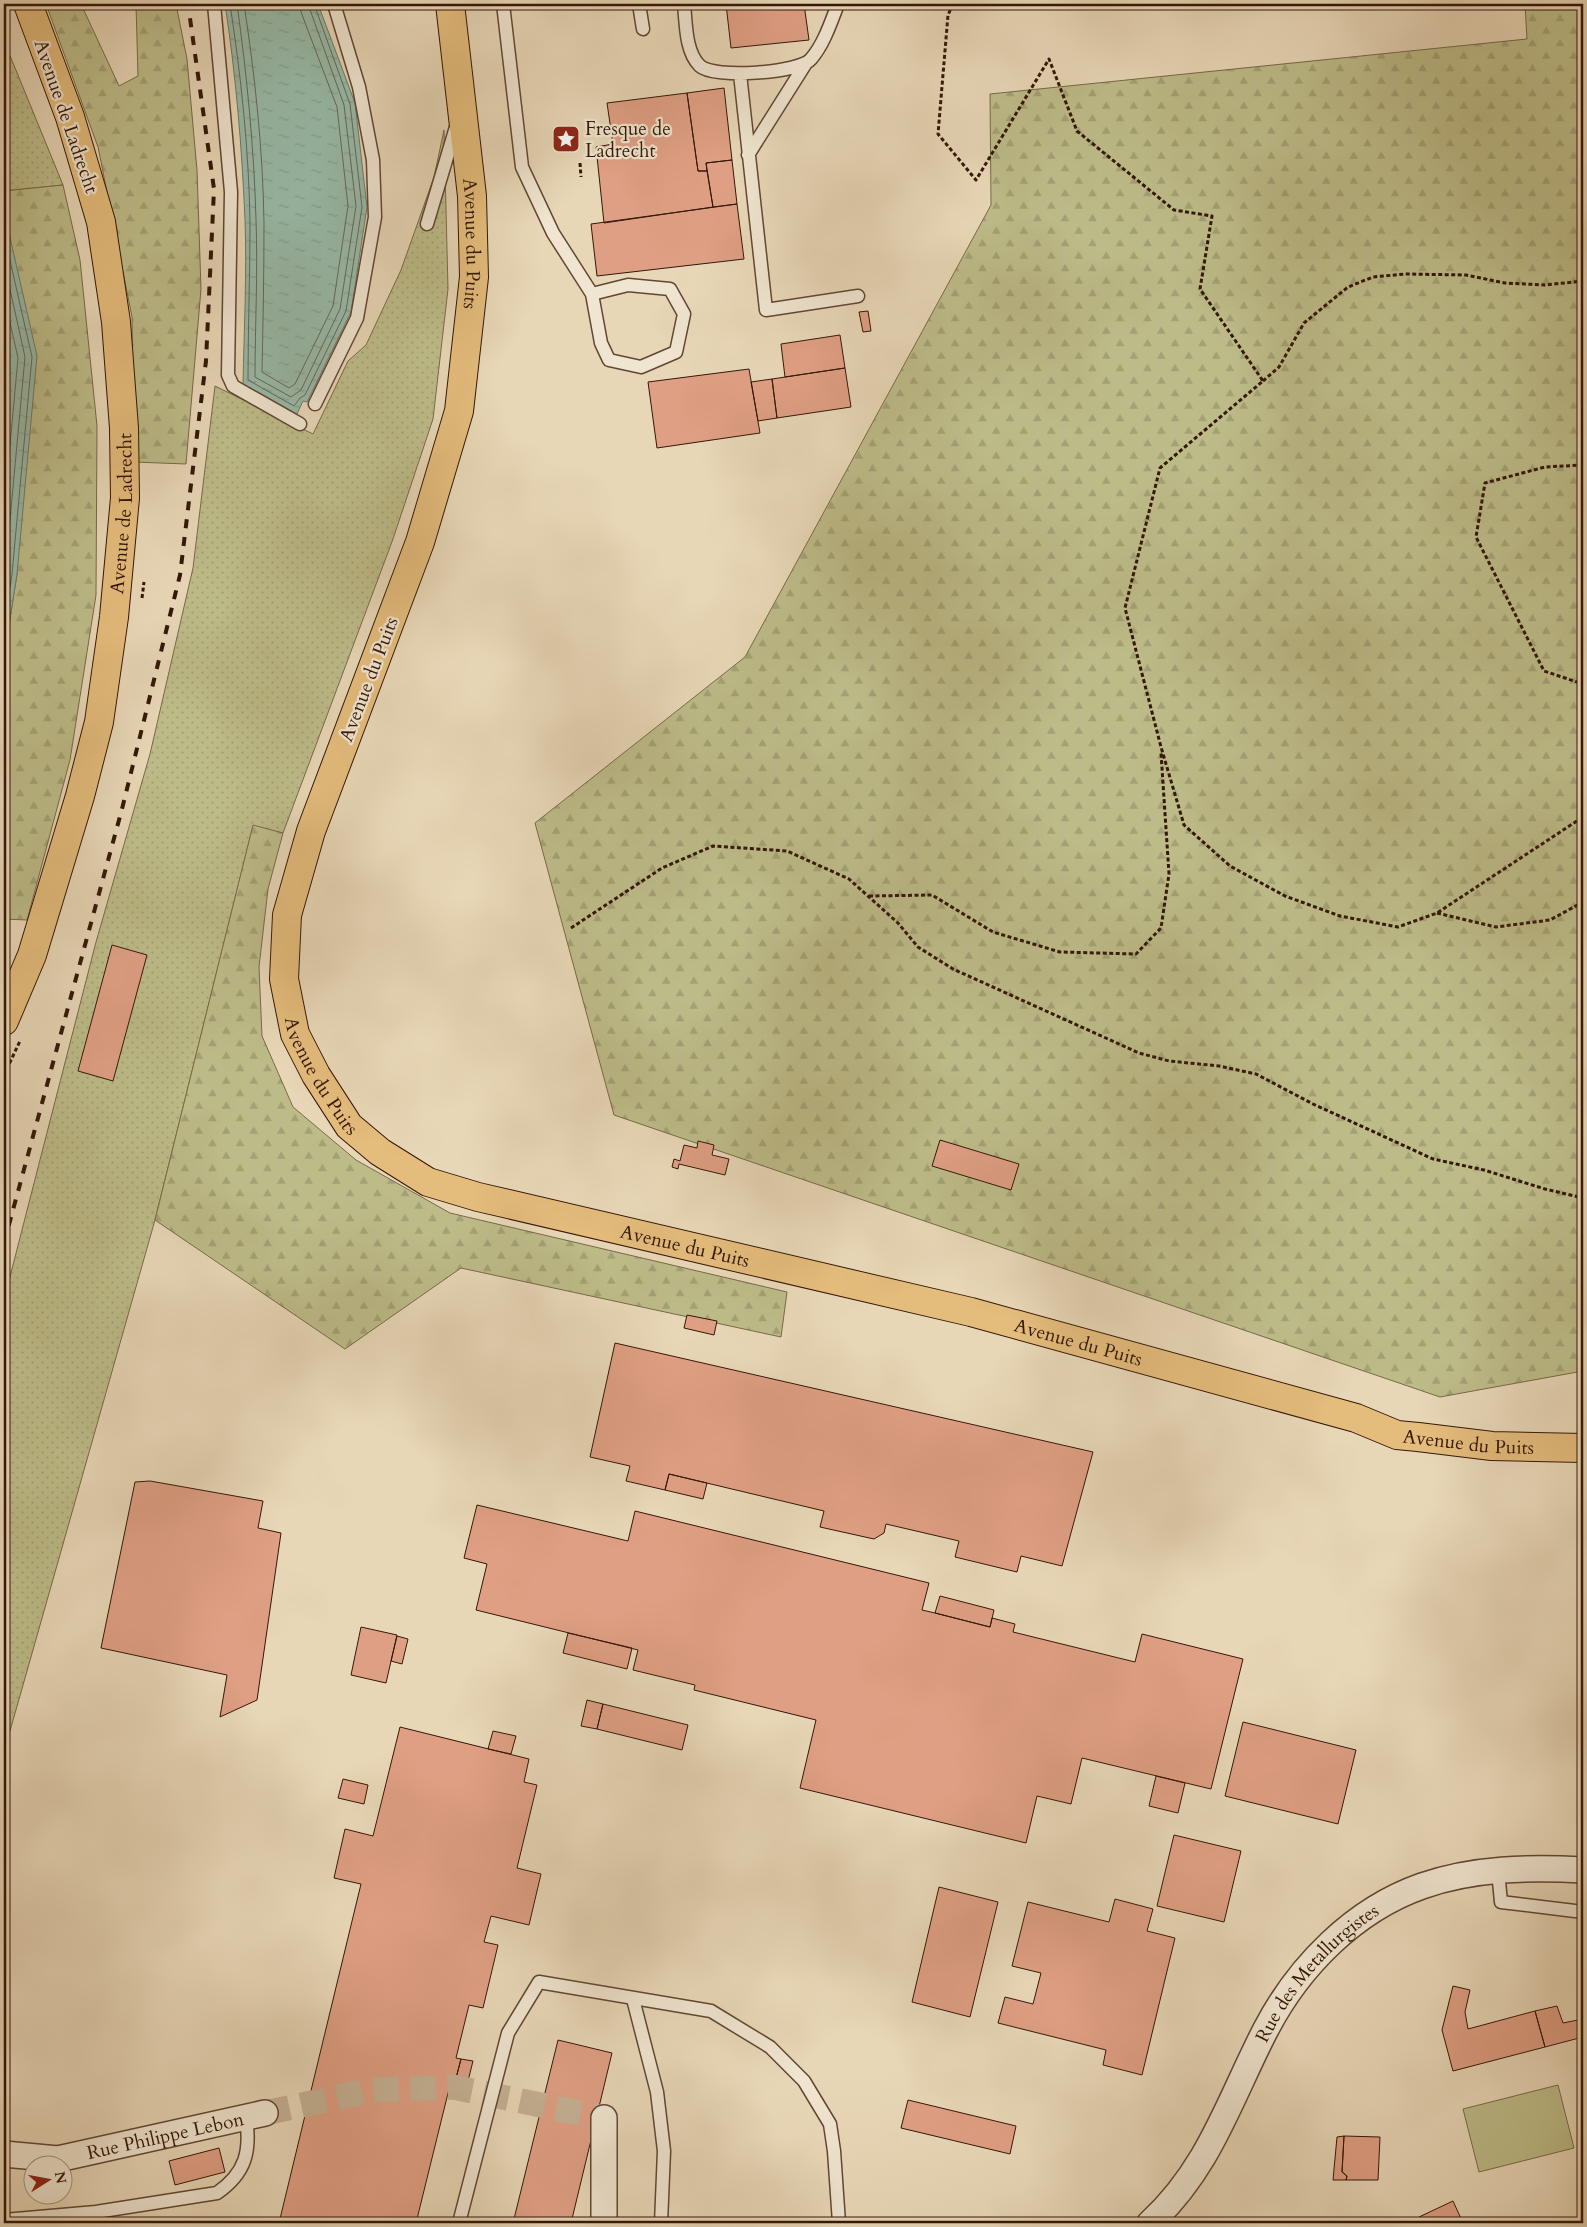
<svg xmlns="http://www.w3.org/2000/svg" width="1587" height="2227" viewBox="0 0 1587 2227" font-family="Cardo,serif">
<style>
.grass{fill:url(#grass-dots);stroke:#786a48}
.forest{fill:url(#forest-firs);stroke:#786a48}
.park{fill:#bdbc89;stroke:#786a48}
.water{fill:url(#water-ripples);stroke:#707968}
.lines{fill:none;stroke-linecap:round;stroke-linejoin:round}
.shore{stroke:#666858;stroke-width:1}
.building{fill:#df9f84;stroke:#341707}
.street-tunnel{stroke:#c4b194;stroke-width:25;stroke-dasharray:25 12;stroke-linecap:butt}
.lane-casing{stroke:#614733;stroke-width:15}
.street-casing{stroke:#614733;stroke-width:28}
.primary-casing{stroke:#341707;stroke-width:30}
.path{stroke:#341707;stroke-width:3;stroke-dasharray:4 2.5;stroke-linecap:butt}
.lane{stroke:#f0e5d0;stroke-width:12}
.street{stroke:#f0e5d0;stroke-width:25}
.primary{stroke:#e4bc7c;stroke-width:28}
.rail{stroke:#341707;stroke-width:4;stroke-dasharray:9 9;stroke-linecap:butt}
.labels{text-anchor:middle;stroke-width:4.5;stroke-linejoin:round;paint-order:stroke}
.street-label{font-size:19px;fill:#341707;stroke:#f0e5d0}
.poi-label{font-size:19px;fill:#341707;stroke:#f0e5d0;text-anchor:start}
</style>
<defs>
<pattern id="grass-dots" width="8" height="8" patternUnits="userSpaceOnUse" patternTransform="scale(1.25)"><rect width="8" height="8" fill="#bdbc89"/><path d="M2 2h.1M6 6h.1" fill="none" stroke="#a3a175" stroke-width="1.8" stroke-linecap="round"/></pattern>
<pattern id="forest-firs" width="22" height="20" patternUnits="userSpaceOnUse" patternTransform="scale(1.25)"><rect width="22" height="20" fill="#bdbc89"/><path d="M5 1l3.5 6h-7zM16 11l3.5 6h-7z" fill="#a3a175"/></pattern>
<pattern id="water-ripples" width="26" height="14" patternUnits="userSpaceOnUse" patternTransform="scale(1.25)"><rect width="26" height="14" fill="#98baa9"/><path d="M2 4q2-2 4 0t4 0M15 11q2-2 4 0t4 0" fill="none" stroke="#849f90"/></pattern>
</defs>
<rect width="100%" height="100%" fill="#e8d7b7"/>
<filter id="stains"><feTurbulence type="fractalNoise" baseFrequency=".004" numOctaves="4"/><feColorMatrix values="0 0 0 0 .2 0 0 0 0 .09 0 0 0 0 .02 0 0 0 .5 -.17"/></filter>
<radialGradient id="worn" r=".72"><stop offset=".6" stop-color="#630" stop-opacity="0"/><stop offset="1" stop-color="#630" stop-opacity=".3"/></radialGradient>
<path class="grass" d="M4,41L63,185L4,191Z
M444,130L448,289L433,419L393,539L283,833L253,826L155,1220L4,1752V1300L96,942L150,754L193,568L215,386L313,434L348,361L366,345L401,270L434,177Z"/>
<path class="forest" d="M46,4H81L119,86L138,76L136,4H176L187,59L197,170L201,289L186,464L134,462L132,317L98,147Z
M1525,4H1583V1371L1440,1397L614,1115L535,823L745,657L991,205L990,94L1527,39Z
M63,185L80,260L97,426L96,595L70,760L27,920L4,919V657L17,574L4,290V191Z
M253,825L283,833L268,889L259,967L262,1036L293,1107L356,1160L450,1213L787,1292L781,1337L461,1268L345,1349L155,1220Z"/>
<path class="park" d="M1558,2085L1574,2148L1479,2172L1463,2109Z"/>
<path class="water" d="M225,4H318L355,103L367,207L351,312L307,402L303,401L297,414L243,384C244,330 247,275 245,220C242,148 236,76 225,4Z
M4,211L37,356L17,574L4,657Z"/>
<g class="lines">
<path class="shore" d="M230,4C241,76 249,150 250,224C250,276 248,328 248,380L294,406L300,398L305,395L346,311L362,207L350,104L314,4
M237,4C247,76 254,148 256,220C258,272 255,325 255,377L291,397L301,390L340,309L356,206L344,105L308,4
M244,4C255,76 263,150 264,224C264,273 263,323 262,372L289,388L295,384L333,306L348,206L337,107L301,12L300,4
M4,234L32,357L12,574L4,625
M4,262L25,357L4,585
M4,296L18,358L4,511"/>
</g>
<path class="building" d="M726,4H804L809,40L731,48Z
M724,88L732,160L706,163L707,171H698L687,93Z
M687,93L698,171H707L713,207L604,223L596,147L613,144L607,103Z
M732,160L737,204L713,207L706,163Z
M737,204L744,259L597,276L591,224Z
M868,311L871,331L863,332L859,312Z
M840,335L845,368L785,377L781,344Z
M845,368L851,407L777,418L772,379Z
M749,369L760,433L657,448L648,382Z
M772,379L777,418L758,421L751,382Z
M112,945L147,955L113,1081L78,1071Z
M940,1140L1019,1164L1011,1190L932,1166Z
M698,1141L714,1145L712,1155L729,1159L725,1175L679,1164L678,1169L672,1167L674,1159L680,1161L684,1145L697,1148Z
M687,1315L717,1321L714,1335L684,1328Z
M615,1343L1093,1452L1062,1566L1021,1556L1017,1572L955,1557L959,1541L886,1524L884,1533L874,1539L820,1527L824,1511L669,1474L665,1490L626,1481L630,1466L590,1457Z
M669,1474L707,1483L703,1499L665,1490Z
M150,1481L263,1501L258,1528L281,1533L257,1700L220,1717L227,1675L101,1648L135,1482Z
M477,1505L628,1541L635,1511L929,1583L922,1610L935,1613L990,1627L992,1618L1015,1624L1013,1632L1135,1662L1142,1634L1243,1659L1211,1789L1082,1758L1071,1804L1037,1796L1026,1843L800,1788L816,1720L694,1690L695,1685L633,1670L638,1650L476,1610L487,1564L464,1558Z
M940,1596L994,1610L990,1627L935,1613Z
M361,1627L397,1635L386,1683L351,1675Z
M568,1633L632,1648L627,1669L563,1653Z
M397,1636L408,1639L402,1664L391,1661Z
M587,1700L603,1704L597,1729L581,1726Z
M603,1704L688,1725L682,1750L597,1729Z
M1243,1722L1356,1750L1338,1824L1225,1796Z
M400,1727L529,1759L524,1782L537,1785L517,1868L541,1874L529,1925L491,1916L484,1942L498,1945L483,2008L469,2005L456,2058L461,2059L455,2082L451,2081L416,2223H279L361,1884L334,1878L345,1829L373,1836Z
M493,1731L516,1736L511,1754L488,1749Z
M1156,1776L1185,1783L1178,1813L1149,1806Z
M343,1779L368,1785L364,1804L338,1798Z
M1174,1835L1241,1851L1224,1922L1157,1906Z
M939,1887L998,1902L970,2017L912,2002Z
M1115,1899L1153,1909L1147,1931L1175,1938L1142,2075L1103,2065L1106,2050L998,2023L1005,1997L1033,2004L1041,1973L1012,1966L1028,1902L1109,1922Z
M1453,1986L1470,1990L1465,2012L1468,2029L1535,2011L1545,2047L1453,2071L1442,2030Z
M1557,2006L1563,2023L1583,2019V2037L1545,2047L1535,2011Z
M558,2040L612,2053L571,2223H513Z
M461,2059L473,2061L467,2085L455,2082Z
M908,2100L1016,2126L1010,2154L901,2128Z
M1344,2136L1342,2172L1347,2176L1346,2180H1333L1337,2137Z
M1344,2136L1380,2137L1378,2180H1346L1347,2176L1342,2172Z
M219,2148L225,2172L175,2185L169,2161Z
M1453,2201L1463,2223H1422L1419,2217Z"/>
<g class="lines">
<path class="street-tunnel" d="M265,2113L372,2090L453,2087L604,2118"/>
<defs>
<path id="lane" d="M214,4L231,192L228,375L233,386L300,424
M503,4L522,167L553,233L592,294L601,343L609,360L641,367L676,352L684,314L670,289L628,285L592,294
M639,4L643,29
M684,4C686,22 685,52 700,66C714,79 800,73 811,59C824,44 831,22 838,4
M740,74L766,310L858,296
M748,155L806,63
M427,224L456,127
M315,404L357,318L375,217L373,160L359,87L334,4
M1498,1871L1501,1902L1583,1912
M633,1999L657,2092L664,2151L661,2223
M4,2220L96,2212L217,2193C246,2173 251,2151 246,2117
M459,2223L508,2033L539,1982L711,2011L770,2047L804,2081L830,2124L834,2151L839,2223"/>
<g id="street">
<path d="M604,2118V2223"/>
<path id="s1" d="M4,2154L58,2159L265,2113"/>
<path id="s2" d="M1150,2223C1210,2168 1230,2098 1266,2029C1299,1966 1354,1910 1422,1886C1473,1868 1530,1867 1583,1870"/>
</g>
<g id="primary">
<path id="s3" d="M450,4L472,196L474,277L459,411L420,542L311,831L287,915L284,979L295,1034L316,1075L349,1126L380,1152L428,1182L478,1197L971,1312L1356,1418L1397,1435L1418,1437L1492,1446L1583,1448"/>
<path id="s4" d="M4,1021L32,955L80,796L99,722L114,617L125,498L124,428L116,322L101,222L70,117L28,4"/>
</g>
</defs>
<use href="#lane" class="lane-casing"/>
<use href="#street" class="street-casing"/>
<use href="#primary" class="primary-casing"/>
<path class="path" d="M953,4L948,15L938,134L976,180L1049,59L1077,131L1174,210L1212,216L1200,289L1263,381L1160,468L1125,608L1161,747L1184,825L1230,866L1285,896L1340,916L1398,927L1437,913L1583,817
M580,163L581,177
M1263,381L1279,367L1304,323L1348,287L1373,277L1405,274L1466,275L1505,283L1545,285L1583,281
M1583,465L1545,467L1485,483L1476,537L1544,671L1583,684
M142,598L144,582
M869,896L932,895L993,932L1060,952L1136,954L1161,928L1169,874L1161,753
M1437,913L1496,927L1550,920L1583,902
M571,928L662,868L713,846L787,851L849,879L898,923L918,947L953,969L1139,1053L1169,1061L1219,1066L1256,1074L1313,1104L1433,1159L1484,1170L1545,1189L1583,1198
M4,1075L20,1041"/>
<use href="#lane" class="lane"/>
<use href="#street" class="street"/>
<use href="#primary" class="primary"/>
<path class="rail" d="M4,1243L122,809L180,575L206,361L214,189L188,4"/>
</g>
<defs>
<symbol id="sight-square" viewBox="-11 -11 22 22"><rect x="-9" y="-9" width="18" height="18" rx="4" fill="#8f2418" stroke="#f0e5d0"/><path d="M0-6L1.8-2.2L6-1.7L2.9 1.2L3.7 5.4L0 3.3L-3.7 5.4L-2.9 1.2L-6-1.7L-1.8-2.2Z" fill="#fff"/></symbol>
</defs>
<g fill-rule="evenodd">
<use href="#sight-square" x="550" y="123" width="32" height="32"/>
</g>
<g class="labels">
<g class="street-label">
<text transform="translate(67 116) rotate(71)" y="7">Avenue de Ladrecht</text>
<text dy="7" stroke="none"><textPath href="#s3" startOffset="241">Avenue du Puits</textPath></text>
<text dy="7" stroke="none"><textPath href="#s4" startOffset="524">Avenue de Ladrecht</textPath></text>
<text transform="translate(368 679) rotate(-69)" y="7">Avenue du Puits</text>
<text dy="7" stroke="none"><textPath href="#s3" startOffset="1111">Avenue du Puits</textPath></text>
<text dy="7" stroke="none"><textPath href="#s3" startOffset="1531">Avenue du Puits</textPath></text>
<text dy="7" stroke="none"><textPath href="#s3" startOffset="1936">Avenue du Puits</textPath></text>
<text dy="7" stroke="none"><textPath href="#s3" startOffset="2340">Avenue du Puits</textPath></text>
<text dy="7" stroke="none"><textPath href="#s2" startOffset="304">Rue des Metallurgistes</textPath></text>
<text dy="7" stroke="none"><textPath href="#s1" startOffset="164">Rue Philippe Lebon</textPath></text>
</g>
<g class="poi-label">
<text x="585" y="135">Fresque de<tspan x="585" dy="22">Ladrecht</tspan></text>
</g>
</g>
<rect width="1587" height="2227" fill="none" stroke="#e8d7b7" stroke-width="20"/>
<rect x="5" y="5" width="1577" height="2217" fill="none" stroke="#341707" stroke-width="2.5"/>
<rect x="10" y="10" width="1567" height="2207" fill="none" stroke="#341707"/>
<g transform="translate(48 2180) rotate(79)"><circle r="24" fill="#f0e5d0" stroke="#a59380"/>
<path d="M0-4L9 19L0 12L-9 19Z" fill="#8f2418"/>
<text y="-8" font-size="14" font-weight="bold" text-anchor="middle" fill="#341707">N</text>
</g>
<rect width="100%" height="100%" filter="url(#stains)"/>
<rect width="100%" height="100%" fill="url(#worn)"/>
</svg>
